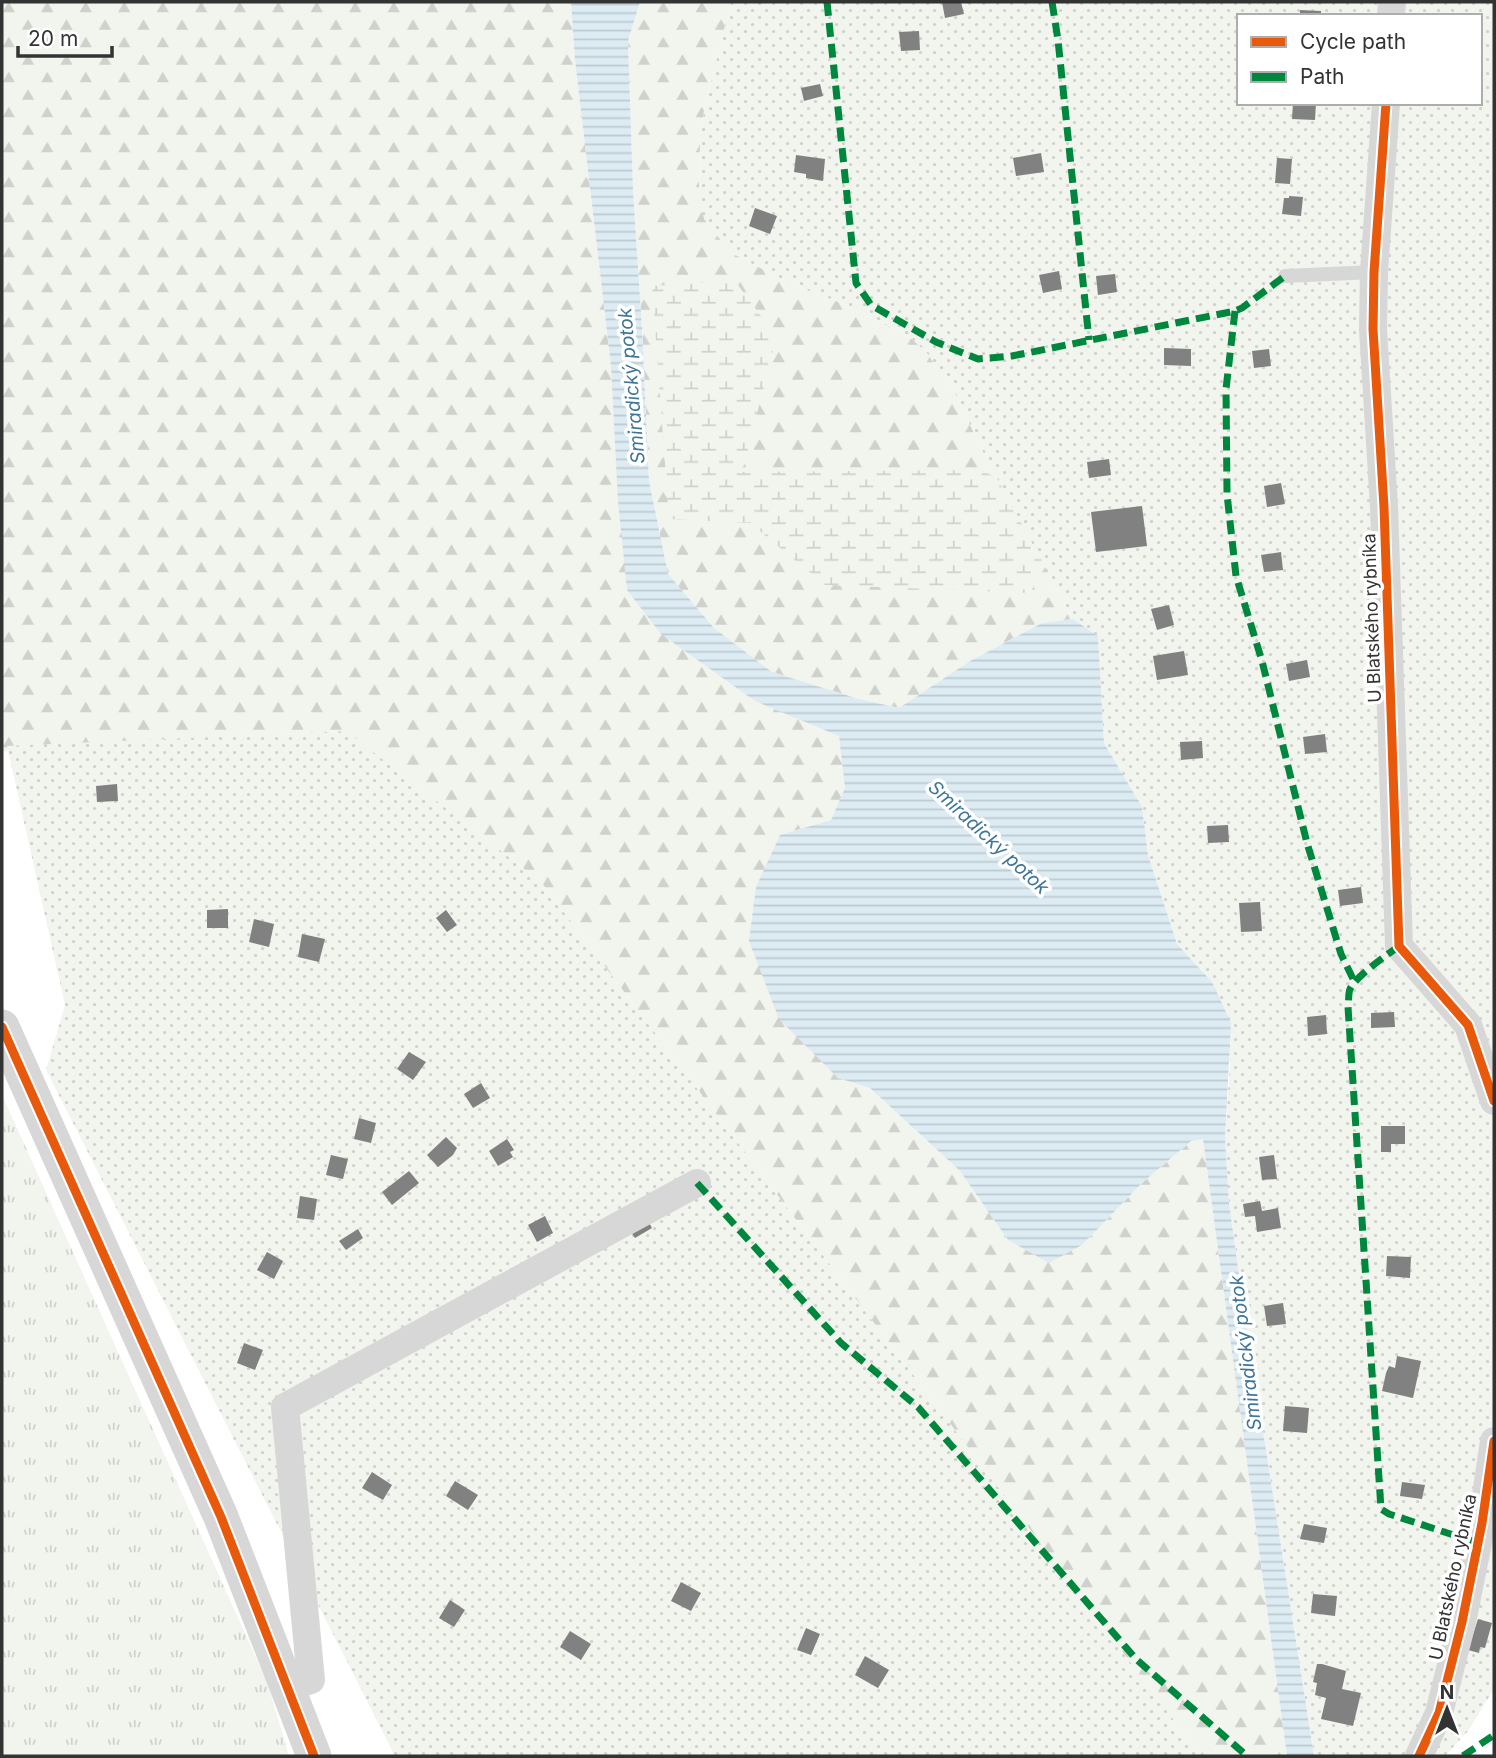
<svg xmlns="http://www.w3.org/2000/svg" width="1496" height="1758" viewBox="0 0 1496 1758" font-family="Inter,sans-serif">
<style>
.grass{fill:url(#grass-tufts)}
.forest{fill:url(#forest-firs)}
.wetland{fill:url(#wetland-marsh)}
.garden{fill:url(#garden-dots);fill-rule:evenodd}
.water{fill:url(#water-rules)}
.building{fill:#818181}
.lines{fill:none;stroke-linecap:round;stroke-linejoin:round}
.service{stroke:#d7d7d7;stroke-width:14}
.minor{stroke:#d7d7d7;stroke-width:28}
.tertiary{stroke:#d7d7d7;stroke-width:35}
.quiet{stroke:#00873e;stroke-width:7;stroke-dasharray:14 7;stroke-linecap:butt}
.cycleway-casing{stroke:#fff;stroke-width:13}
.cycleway{stroke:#e8590c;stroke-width:9}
.labels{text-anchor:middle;stroke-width:7;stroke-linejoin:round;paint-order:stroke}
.street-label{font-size:18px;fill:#333;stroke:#fff}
.water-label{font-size:19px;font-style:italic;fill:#3f7597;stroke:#fff}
</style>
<defs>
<pattern id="grass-tufts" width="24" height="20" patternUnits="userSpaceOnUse" patternTransform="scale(1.75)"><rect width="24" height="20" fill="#f1f5ed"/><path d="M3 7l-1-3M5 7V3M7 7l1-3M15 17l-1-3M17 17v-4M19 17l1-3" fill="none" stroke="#cfd2cc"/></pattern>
<pattern id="forest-firs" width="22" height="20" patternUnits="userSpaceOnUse" patternTransform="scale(1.75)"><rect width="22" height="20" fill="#f1f5ed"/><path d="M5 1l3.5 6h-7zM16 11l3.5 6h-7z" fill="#cfd2cc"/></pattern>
<pattern id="wetland-marsh" width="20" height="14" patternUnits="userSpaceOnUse" patternTransform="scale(1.75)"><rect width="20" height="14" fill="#f1f5ed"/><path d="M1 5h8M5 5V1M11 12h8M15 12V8" fill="none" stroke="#cfd2cc"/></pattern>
<pattern id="garden-dots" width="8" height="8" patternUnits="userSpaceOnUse" patternTransform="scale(1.75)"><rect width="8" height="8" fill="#f1f5ed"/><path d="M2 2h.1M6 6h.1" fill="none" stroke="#cfd2cc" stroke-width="1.8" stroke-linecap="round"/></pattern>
<pattern id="water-rules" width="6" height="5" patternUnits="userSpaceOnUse" patternTransform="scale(1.75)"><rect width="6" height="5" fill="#ddebf3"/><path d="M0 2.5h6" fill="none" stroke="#becad1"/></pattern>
</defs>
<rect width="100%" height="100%" fill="#fff"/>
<path class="grass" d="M2,1095L267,1682L289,1756H2Z"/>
<path class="forest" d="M2,2H571L575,60L611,366L627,590L755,701L839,735L845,788L831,820L780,835L838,1078L870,1088L960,1171L1008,1240L1082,1245L1142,1183L1191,1141L1203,1138L1287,1756H1201L541,882L345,731L26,746L2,752Z
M640,2H731L704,111L700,145L699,189L730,252L793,285L850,306L911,338L927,353L956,395L982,450L1073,619L1042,623L970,661L899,708L859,699L772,672L714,628L668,575L649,481L642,329L633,190L628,41Z"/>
<path class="wetland" d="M735,281L769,327L773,352L742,472L983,470L1020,495L1044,554L1031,593L825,585L750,523L669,519L652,286Z"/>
<path class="garden" d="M731,2H1494V1689L1468,1731L1445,1756H1314L1243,1304L1229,1203L1225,1138L1230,1062L1212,982L1177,944L1148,855L1142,807L1104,743L1098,636L1073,619L982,450L956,395L927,353L911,338L850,306L793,285L730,252L704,219L699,189L700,145L704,111ZM1239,16H1480V103H1239Z
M346,731L541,882L1201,1756H395L46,1070L65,1005L7,746Z"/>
<path class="water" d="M571,2H640L628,41L633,190L642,329L649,481L668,574L714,628L772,672L859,699L899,708L970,661L1042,623L1073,619L1098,636L1104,743L1142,807L1148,855L1177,944L1212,982L1231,1023L1225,1138L1229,1203L1243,1304L1314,1756H1287L1203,1139L1191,1141L1142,1183L1082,1245L1049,1263L1008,1240L960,1171L870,1088L838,1078L779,1019L749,941L756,887L780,835L831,820L845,788L839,736L755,701L661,634L627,590L618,501L611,366L575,60Z"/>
<path class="building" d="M942,2H961L964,14L945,18Z
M1300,10L1321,11V16H1300Z
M919,31L920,50L901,51L899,32Z
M820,84L823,96L804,101L801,88Z
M1293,103H1316L1315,120L1292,119Z
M1041,153L1044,172L1016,176L1013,158Z
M796,155L825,159L823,181L806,178V174L794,172Z
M1277,158L1292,159L1290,184L1275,183Z
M1289,196L1303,197L1301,216L1282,214L1284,198H1289Z
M755,208L777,216L770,234L749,226Z
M1059,271L1062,289L1043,293L1039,275Z
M1115,274L1117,292L1098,295L1096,276Z
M1164,348L1191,349V366L1164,365Z
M1269,349L1271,366L1254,368L1252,351Z
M1109,459L1111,475L1089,478L1087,462Z
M1281,483L1285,504L1267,507L1264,486Z
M1142,506L1147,546L1096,552L1091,512Z
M1281,552L1283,570L1264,572L1261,555Z
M1169,605L1174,625L1157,630L1151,609Z
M1184,651L1188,675L1157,680L1153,656Z
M1307,660L1310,677L1289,681L1286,664Z
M1325,734L1327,752L1305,754L1303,737Z
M1202,741L1203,758L1181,760L1180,742Z
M117,784L118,801L97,802L96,786Z
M1228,825L1229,842L1208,843L1207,826Z
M1361,887L1363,903L1340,906L1338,890Z
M1260,902L1262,931L1241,932L1239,903Z
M228,909V928H207V910Z
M446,910L457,925L447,932L436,918Z
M254,919L274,924L269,947L249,942Z
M302,934L325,939L319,962L298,957Z
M1394,1012L1395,1027L1371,1028V1013Z
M1326,1015L1327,1034L1308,1036L1307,1017Z
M409,1052L426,1062L413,1080L397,1069Z
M481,1083L490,1098L473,1108L464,1094Z
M359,1118L376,1123L371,1143L354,1139Z
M1381,1126H1405V1144H1391V1152H1381Z
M446,1137L457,1148L453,1155L438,1167L427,1155Z
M507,1139L514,1150L510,1152L513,1157L498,1166L489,1151Z
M331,1155L348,1159L343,1179L326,1175Z
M1274,1155L1277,1179L1262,1180L1259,1157Z
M409,1171L419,1183L392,1205L382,1192Z
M300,1196L317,1199L314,1220L297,1218Z
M1260,1201L1262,1211L1278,1208L1281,1228L1257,1232L1255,1216L1245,1217L1243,1204Z
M644,1213L652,1228L635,1238L626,1224Z
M545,1216L553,1233L537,1242L528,1225Z
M358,1229L363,1238L346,1250L339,1241Z
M267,1252L283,1261L274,1279L257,1270Z
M1387,1256L1411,1257L1410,1278L1386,1276Z
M1283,1303L1286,1324L1267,1326L1264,1306Z
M244,1343L263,1350L255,1370L237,1363Z
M1397,1356L1421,1361L1413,1398L1382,1391L1386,1373L1389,1366L1395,1368Z
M1285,1406L1309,1408L1307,1433L1283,1431Z
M372,1472L392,1485L383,1500L362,1488Z
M455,1481L478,1495L468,1510L446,1496Z
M1402,1482L1425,1485L1422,1499L1400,1496Z
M1304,1524L1327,1528L1324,1543L1300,1539Z
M681,1582L701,1593L691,1611L671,1601Z
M1313,1594L1337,1596L1335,1616L1311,1613Z
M450,1600L465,1610L454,1627L439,1618Z
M1478,1619L1492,1623L1485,1648L1480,1647L1479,1653L1468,1650Z
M806,1628L820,1634L811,1655L797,1650Z
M570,1631L591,1644L581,1660L560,1647Z
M865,1656L889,1670L878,1688L855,1675Z
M1317,1664H1322L1346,1671L1342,1689L1361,1693L1353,1726L1321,1719L1326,1698L1315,1695L1317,1683L1313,1682Z"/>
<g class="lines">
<path class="service" d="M1285,276L1374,272"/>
<path class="minor" d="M1391,16L1392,2
M1386,103L1374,272L1373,329L1384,507L1399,946L1468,1025L1494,1101
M287,1688L311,1680L285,1407L697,1183
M1419,1756L1439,1713L1462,1622L1482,1523L1494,1441"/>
<path class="tertiary" d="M2,1027L221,1517L314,1756"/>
<path class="quiet" d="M827,2L856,283L871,305L936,342L978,359L1012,356L1235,311L1242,308L1285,276
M1052,2L1058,40L1089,340
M1235,311L1226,389L1227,494L1236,576L1262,661L1307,843L1341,954L1355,983
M1399,946C1387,955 1356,976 1350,989C1348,994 1349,1002 1348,1007L1381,1509L1389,1514L1478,1543
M697,1183L841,1343L918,1407L1136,1659L1247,1756
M1463,1756L1494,1735"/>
<defs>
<path id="cycleway" d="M1386,103L1374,272L1373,329L1384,507L1399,946L1468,1025L1494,1101
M2,1027L221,1517L314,1756
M1419,1756L1439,1713L1462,1622L1482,1523L1494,1441"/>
</defs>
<use href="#cycleway" class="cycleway-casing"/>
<use href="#cycleway" class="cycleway"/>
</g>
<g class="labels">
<g class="street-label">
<text transform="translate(1372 618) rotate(-92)" y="6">U Blatského rybníka</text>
<text transform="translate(1453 1577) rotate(-78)" y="6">U Blatského rybníka</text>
</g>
<g class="water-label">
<text transform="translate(631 386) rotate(-95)" y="7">Smiradický potok</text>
<text transform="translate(989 837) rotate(43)" y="7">Smiradický potok</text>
<text transform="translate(1245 1353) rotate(-97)" y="7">Smiradický potok</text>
</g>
</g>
<rect width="1496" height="1758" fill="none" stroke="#333333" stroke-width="7"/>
<rect x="1237" y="14" width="245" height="91" fill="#ffffff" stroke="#adadad" stroke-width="2"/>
<rect x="1251" y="37" width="35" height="10" fill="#e8590c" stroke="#adadad" stroke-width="2"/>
<text x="1300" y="49" font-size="21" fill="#333333">Cycle path</text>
<rect x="1251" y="72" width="35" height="10" fill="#00873e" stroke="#adadad" stroke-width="2"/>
<text x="1300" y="84" font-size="21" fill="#333333">Path</text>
<g transform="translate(1447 1709)" stroke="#ffffff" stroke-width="5" paint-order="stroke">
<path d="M0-5L12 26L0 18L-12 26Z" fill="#333333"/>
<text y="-10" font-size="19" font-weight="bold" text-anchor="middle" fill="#333333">N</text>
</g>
<path d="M18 46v10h94v-10" fill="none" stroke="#333333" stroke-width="3.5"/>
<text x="28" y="46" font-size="21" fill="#333333" stroke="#ffffff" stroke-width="5" paint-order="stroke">20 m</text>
</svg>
